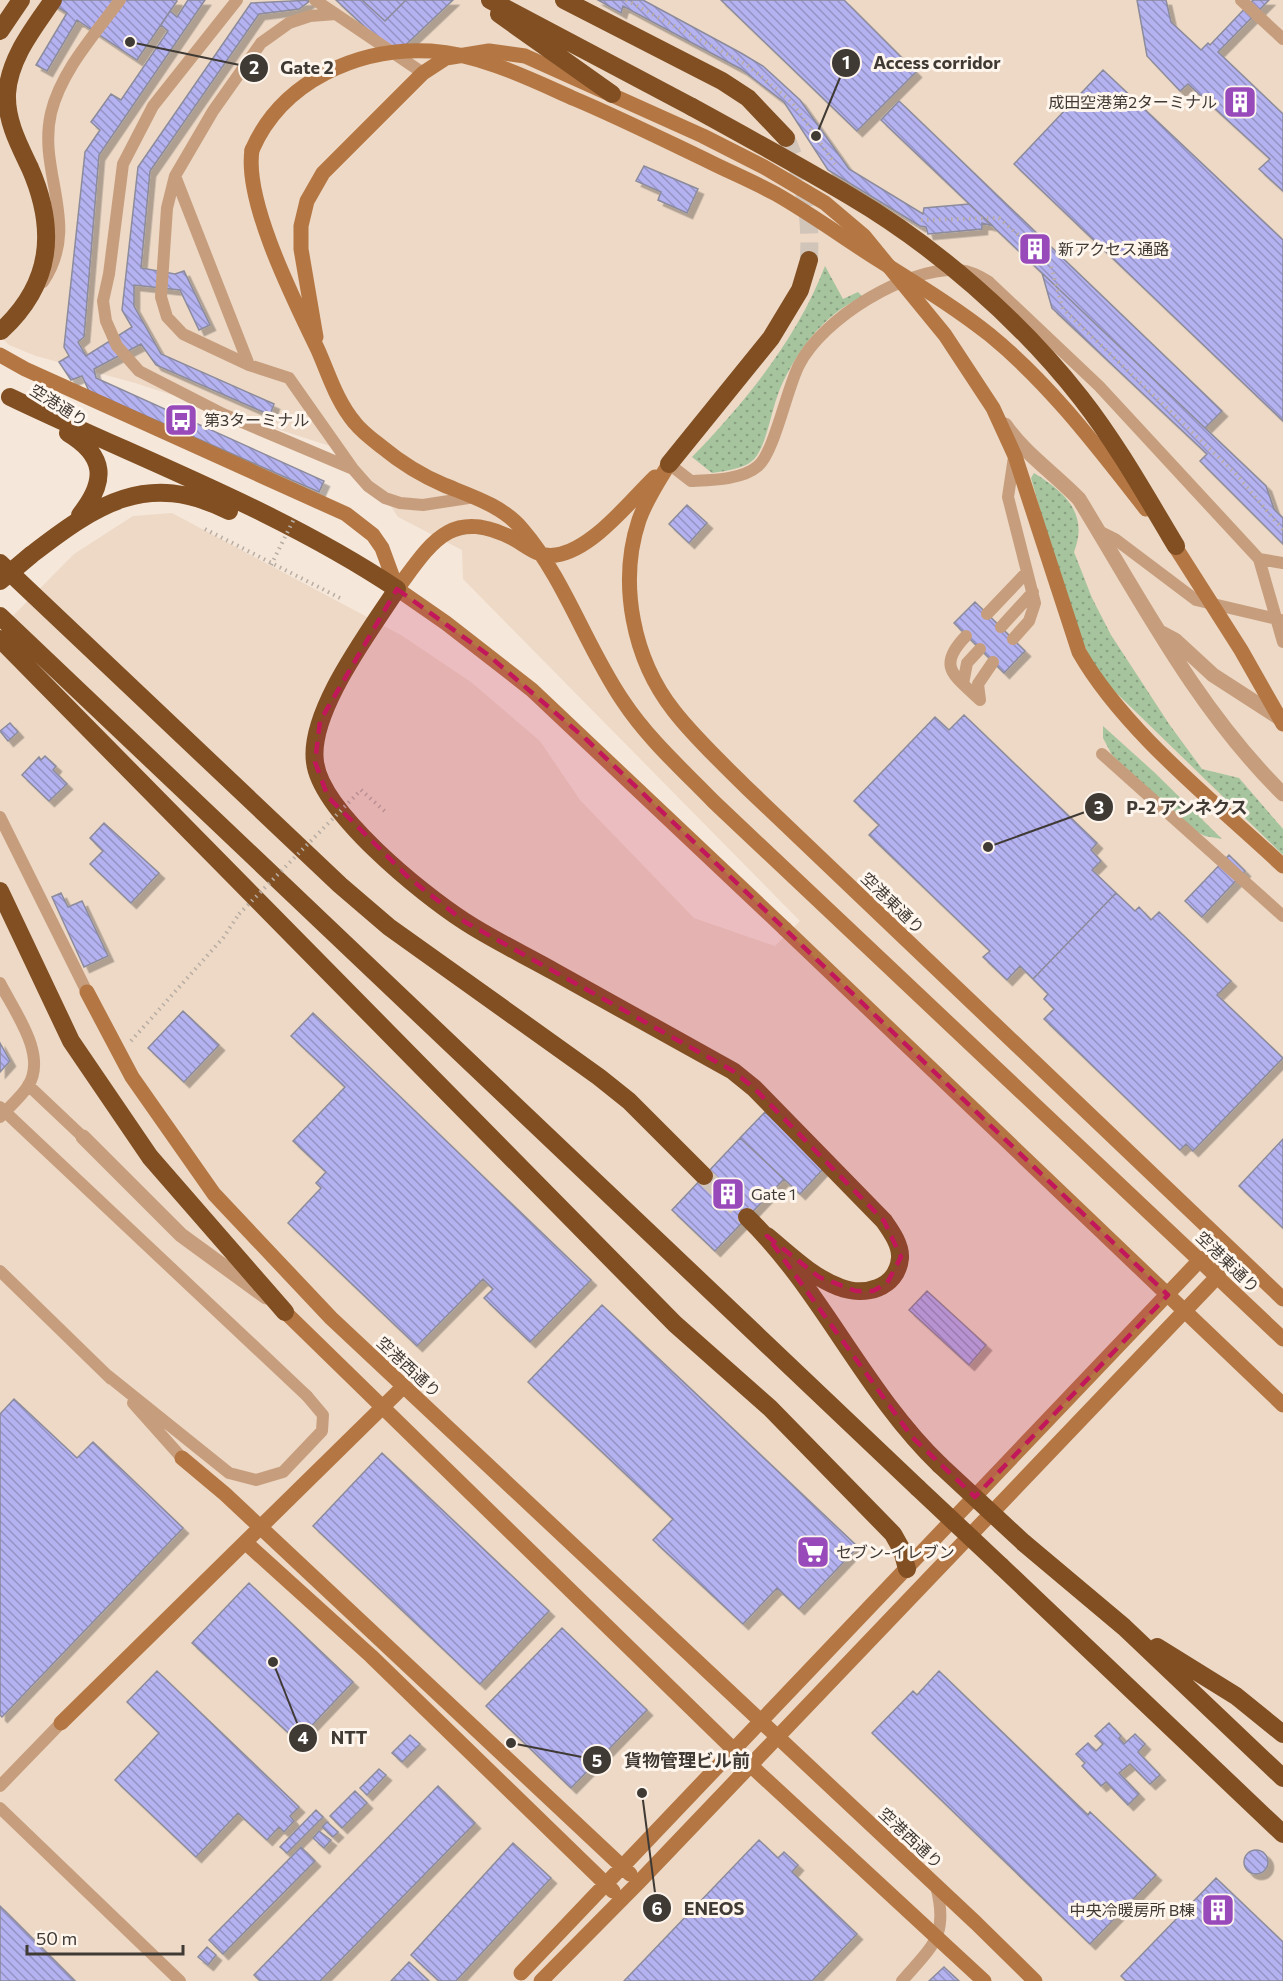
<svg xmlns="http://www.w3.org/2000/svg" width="1283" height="1981" viewBox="0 0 1283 1981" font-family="Commissioner,'Noto Sans JP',sans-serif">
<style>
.built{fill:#edd9c6}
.grass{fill:url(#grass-dots)}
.building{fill:url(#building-back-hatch);stroke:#8b8b9b;stroke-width:1.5;filter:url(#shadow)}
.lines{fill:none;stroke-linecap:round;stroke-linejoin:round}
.highway-tunnel{stroke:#d1c4b9;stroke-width:18;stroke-dasharray:18 9;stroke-linecap:butt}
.path{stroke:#b8ada3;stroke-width:4;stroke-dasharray:1.5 4.5;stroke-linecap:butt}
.lane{stroke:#c79e7d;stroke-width:12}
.street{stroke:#c79e7d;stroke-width:15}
.secondary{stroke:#b47744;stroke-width:15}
.highway{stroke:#814f22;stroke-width:18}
.path-bridge{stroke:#b8ada3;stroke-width:4;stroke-dasharray:1.5 4.5;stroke-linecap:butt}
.lane-bridge{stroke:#c79e7d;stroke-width:12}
.secondary-bridge{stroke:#b47744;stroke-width:15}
.highway-bridge{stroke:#814f22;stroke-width:18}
.marked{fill:#c2185b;fill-opacity:0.2;stroke:#c2185b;stroke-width:4.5;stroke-dasharray:12 8;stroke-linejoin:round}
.labels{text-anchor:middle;stroke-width:6;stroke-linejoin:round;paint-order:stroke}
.poi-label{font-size:16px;fill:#403a35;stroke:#fef5ed;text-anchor:start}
.street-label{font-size:16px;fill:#403a35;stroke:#fef5ed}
.leader{fill:none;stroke:#403a35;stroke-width:2}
.callout-dot{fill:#403a35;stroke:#fef5ed;stroke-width:2}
.mark-label{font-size:18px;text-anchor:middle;font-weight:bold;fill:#fff}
.callout-label{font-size:18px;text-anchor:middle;font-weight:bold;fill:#403a35;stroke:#fef5ed;stroke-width:6;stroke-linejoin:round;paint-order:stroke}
</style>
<defs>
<pattern id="grass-dots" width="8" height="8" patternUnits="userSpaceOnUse" patternTransform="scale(1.5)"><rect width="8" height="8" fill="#a6c59e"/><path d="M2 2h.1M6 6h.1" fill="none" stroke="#89a182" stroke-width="1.8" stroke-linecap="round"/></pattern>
<pattern id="building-back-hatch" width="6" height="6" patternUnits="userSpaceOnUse" patternTransform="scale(1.5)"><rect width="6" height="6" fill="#b5b2f1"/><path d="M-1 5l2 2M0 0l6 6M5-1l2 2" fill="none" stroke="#9592c4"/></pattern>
<filter id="shadow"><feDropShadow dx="5.5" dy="5.5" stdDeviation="0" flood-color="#0004"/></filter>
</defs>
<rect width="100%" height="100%" fill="#f5e7da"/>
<path class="built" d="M0,0H1283V1981H0V629L74,554L133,516L172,513L401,635L471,682L540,741L580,800L694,918L775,946L800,921L463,579L462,550L398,517L382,493L333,447L135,383L36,356L9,345L0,336Z"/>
<path class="grass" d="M825,266L843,299L858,292L863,297C824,312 791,358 777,397C771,413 765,451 752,461C743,469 724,471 712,473L692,457C746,401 797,339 825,266Z
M1034,473C1065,492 1089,514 1074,552L1092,598L1111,635L1169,724L1202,769L1239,778L1283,829V855L1101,678C1066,617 1051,545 1031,478Z
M1103,726L1154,772L1222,839L1205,836L1187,827L1112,755L1103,738Z"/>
<path class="building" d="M47,0H176L177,1L137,60L77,20L47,71L36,65L67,13Z
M188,0H205L99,155L84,337L78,342L86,356L132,327L122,310L138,167L251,3L311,0L299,9L259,14L150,171L141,268L175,274L184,271L210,325L199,330L180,290L134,285V306L161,354L274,404L270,415L156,365L141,344L94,369L96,378L324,481L319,492L89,391L82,376L71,380L59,362L69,356L64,347L85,152L100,130L91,122L111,94L121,100L168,31L161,25L170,11L177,17Z
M336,0H362L385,21L406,0H453L395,55Z
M362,0H406L385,21Z
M598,0H643L741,53L763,66L800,100L849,169L923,214L924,208L969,204L993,226L982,223V229L928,234L926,227L920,226L828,170L784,102L741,69L623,6L621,13Z
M721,0H844L916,72L857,131Z
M1137,0H1166L1171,22L1201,50L1208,43L1210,45L1253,0H1269L1218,52L1283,114V191L1259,169L1270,159L1188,84L1180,91L1147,56Z
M1103,70L1283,240V421L1014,164Z
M899,101L1222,411L1205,428L881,120Z
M644,166L698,189L687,213L658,200L661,192L636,181Z
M1042,273L1266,486L1274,509L1283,518V544L1200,461L1207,454L1052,308Z
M687,505L707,523L689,543L669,524Z
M975,602L1025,651L1004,673L954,623Z
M964,715L1097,843L1091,850L1101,861L1092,870L1116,893L1033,979L1020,966L1007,980L983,957L990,951L869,835L879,825L854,801L935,717L949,730Z
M10,723L18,732L8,741L0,731Z
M45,756L56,766L53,770L67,784L49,801L22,775L39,757L41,760Z
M104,823L159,873L131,903L90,864L103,851L90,838Z
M1229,855L1245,871L1202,917L1185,901Z
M61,893L68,907L82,901L108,956L84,967L52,897Z
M1116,893L1135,911L1139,907L1151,920L1159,912L1231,981L1217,995L1283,1058L1193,1151L1186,1144L1180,1150L1044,1019L1054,1009L1044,999L1048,994L1033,979Z
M183,1011L219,1045L184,1082L148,1048Z
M313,1013L591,1280L530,1342L484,1298L493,1289L483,1279L417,1346L288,1223L321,1188L316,1183L326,1172L293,1141L345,1087L291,1036Z
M0,1043L10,1061L0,1072Z
M765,1112L824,1168L800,1194L740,1138Z
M740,1138L784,1179L715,1251L672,1210Z
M1283,1139V1228L1239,1186Z
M927,1291L986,1345L969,1365L909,1310Z
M602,1305L858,1547L799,1609L777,1588L743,1624L653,1540L673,1519L528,1382Z
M14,1399L77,1458L93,1442L183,1528L2,1717L0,1715V1414Z
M382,1453L549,1611L480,1684L313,1526Z
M249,1583L353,1682L297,1741L192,1643Z
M562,1628L647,1710L571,1788L486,1706Z
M157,1671L299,1807L290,1816L294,1821L284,1832L279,1827L267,1840L238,1813L196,1857L115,1780L159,1733L127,1702Z
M939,1671L1088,1815L1090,1812L1156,1875L1090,1944L872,1733L913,1691L917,1695Z
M1109,1723L1121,1736L1119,1738L1124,1744L1135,1734L1145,1744L1138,1752L1160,1775L1150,1784L1130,1764L1119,1773L1139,1794L1128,1805L1106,1782L1101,1786L1082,1766L1085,1763L1076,1754L1088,1743L1096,1751L1103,1744L1095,1736Z
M410,1735L420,1744L402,1762L392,1753Z
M379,1769L386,1775L367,1795L360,1788Z
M438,1786L475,1823L320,1981H260L254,1975Z
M355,1791L367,1803L342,1828L330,1816Z
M316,1810L323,1817L287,1853L280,1847Z
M327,1822L338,1832L333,1837L322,1827Z
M319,1831L331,1840L324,1848L313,1838Z
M759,1840L778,1858L784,1852L798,1865L792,1872L857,1934L812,1981H624Z
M513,1843L551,1878L456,1981H439L411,1955Z
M301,1847L315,1861L223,1954L209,1940Z
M1244 1862a12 12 0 1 1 24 0a12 12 0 1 1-24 0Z
M1216,1878L1283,1942V1981H1126L1121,1976Z
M0,1906L75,1981H0Z
M207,1947L216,1955L208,1965L198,1957Z
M409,1962L429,1981H391Z
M944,1967L959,1981H929Z"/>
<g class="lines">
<path class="highway-tunnel" d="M786,138C805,182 811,213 809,260
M704,1176L747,1217"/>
<path class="path" d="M626,0L747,65L792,102L835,164
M921,220L999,218L1050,263L1063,309L1236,474L1283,530
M205,529L340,598
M361,790L388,814
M131,1041L223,938L239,914"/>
<path class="lane" d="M237,0L153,106L123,164L109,274L103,301L106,321L117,346L139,371L223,414L353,469
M315,0L423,73
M1241,0L1283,39
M336,14L310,16L289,23L261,43L213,111L175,176L167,208L161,297L167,317L183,334L249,365L289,378L353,469L368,486L385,498L400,503L423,505L475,497
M175,176L249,365
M43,282C82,224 37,173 51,113C61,71 95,34 120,0
M669,464L691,481C711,480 742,480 758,466C774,453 787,388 799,365C823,318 906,267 959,270C970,271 979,276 989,282L1099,386L1259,559L1283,642
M1097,530L1115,539L1196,600L1281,620
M1259,559L1283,563
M987,614L1027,572
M1001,627L1033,592
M966,636C936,667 954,675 980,700
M1013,639L1029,621L1035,603L1008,497L1014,457
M963,684L967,663L980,649
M980,700L978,684L993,662
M1102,754L1283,916
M0,817L87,992
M0,983C14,1011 48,1055 28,1086C21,1097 9,1107 0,1117
M28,1085L83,1137
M0,1271L111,1379
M107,1375L229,1473L256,1480L283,1472L322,1431L323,1415L307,1396
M133,1403L182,1458
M0,1786L61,1723
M0,1808L180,1981
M902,1981C933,1945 949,1936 936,1886"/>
<path class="street" d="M1005,425C1024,453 1055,474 1079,499C1142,602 1197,709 1283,794
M1160,632L1175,640L1213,675L1281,719
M83,1137L181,1235L266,1297"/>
<path class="secondary" d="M252,150C244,202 295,302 318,350C329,375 337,402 355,423C362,432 373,440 382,447C400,462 423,476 444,485C471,496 503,506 522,529C565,579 586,647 623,701C648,739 683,770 714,802L1283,1339
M316,337L301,249V226L307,201L323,173L423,73L446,58L489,51L525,56L703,136L764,167L825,203L864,236L945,335L993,408L1015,456L1079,652C1124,731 1216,803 1283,866
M0,355L25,369L346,514L373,535L382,548L397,589L446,623L532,690L785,929
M669,464C658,482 646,500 639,520C618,583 633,659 674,711C695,738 722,763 746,787L1283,1299
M397,589C431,543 451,506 514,539C528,547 539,558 556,555C592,550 629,502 655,477
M87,992L132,1077L214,1194L331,1318L976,1923L1035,1981
M285,1312L734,1750L984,1981
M182,1458L225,1494L630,1874
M246,1543L371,1656L613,1891
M61,1723L403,1387
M521,1973L1200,1260L1228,1248
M541,1981L639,1882L1217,1277L1228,1248"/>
<path class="highway" d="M490,0L692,107
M564,0L722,81L748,98L786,138
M499,14L612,94
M0,31L21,0
M1,331C52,284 57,230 30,168C19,145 6,121 7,94C9,58 34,28 53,0
M10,397C139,459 277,509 397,589
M68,433C106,456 107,481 80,515
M669,464L771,338L800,290L809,260
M31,555C97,504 147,470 229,511
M0,563L340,885L389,927L599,1077L629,1101L704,1176
M397,589C370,631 308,712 315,762C321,812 422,894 464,921C493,940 525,955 555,972C614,1005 674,1038 733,1071L754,1088L884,1221C891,1231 901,1245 900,1258C897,1289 864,1297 839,1287C812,1277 789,1254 767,1236
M0,616L918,1488
M0,639L675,1324L770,1408L893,1534L902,1550L907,1569
M0,891L71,1041L150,1157L285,1312
M747,1217C822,1290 864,1392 940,1465
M1024,1543L1124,1627L1283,1778
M1001,1566L1283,1834
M1157,1647L1236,1696L1283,1734"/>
<path class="path-bridge" d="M271,565L295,517
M239,914L361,790"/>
<path class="lane-bridge" d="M0,1107L307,1396"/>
<path class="secondary-bridge" d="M252,150C282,81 358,47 431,51C480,54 530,79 575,99C620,118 664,140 708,161C730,172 754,182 776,194C811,214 844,238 877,259C915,283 955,307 990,335C1051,385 1098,448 1146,509
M1169,537L1241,650L1283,724
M785,929L1283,1405"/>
<path class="highway-bridge" d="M692,107C745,136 798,165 850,196C935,246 1020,320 1081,398C1117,444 1146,496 1176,546
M0,581L31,555
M940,1465L1024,1543
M918,1488L1001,1566"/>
</g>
<path class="marked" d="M397,589L487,654L587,740L1168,1295L975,1497L912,1437L767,1236L819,1277L856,1291H873L887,1283L901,1257L884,1221L754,1088L733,1071L465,922L409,878L328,797L315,762L320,721Z"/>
<defs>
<symbol id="building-square" viewBox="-11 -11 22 22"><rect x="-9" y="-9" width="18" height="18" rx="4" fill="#994aba" stroke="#fef5ed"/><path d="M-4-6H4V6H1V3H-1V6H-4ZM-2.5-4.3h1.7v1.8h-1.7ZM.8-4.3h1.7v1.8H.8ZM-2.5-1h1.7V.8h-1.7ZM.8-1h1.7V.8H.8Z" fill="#fff"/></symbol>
<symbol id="bus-square" viewBox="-11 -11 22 22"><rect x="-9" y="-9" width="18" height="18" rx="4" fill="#994aba" stroke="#fef5ed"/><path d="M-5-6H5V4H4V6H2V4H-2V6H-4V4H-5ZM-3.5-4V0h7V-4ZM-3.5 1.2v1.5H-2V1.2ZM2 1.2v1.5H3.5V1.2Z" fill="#fff"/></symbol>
<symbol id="supermarket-square" viewBox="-11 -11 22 22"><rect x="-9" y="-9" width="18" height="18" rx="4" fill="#994aba" stroke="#fef5ed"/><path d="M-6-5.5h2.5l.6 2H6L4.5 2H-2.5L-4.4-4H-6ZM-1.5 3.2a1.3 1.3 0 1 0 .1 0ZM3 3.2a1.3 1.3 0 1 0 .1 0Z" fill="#fff"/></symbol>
</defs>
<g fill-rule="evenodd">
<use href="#building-square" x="1221" y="83" width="38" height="38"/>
<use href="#building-square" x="1016" y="230" width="38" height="38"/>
<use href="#bus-square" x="162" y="401" width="38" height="38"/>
<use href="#building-square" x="709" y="1175" width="38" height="38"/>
<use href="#supermarket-square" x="794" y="1533" width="38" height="38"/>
<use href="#building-square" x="1199" y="1891" width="38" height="38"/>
</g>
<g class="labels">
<g class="poi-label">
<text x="1217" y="108" text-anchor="end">成田空港第2ターミナル</text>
<text x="1058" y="255">新アクセス通路</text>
<text x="204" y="426">第3ターミナル</text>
<text x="751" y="1200">Gate 1</text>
<text x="836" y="1558">セブン-イレブン</text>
<text x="1195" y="1916" text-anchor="end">中央冷暖房所 B棟</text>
</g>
<g class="street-label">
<text transform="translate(59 405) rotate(32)" y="6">空港通り</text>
<text transform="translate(893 903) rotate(44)" y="6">空港東通り</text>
<text transform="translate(1228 1262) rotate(44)" y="6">空港東通り</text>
<text transform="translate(409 1367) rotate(43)" y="6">空港西通り</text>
<text transform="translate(911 1838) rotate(43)" y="6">空港西通り</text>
</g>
</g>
<path class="leader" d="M816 136L846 63M130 42L254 68M988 847L1099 807M273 1662L303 1738M511 1743L597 1760M642 1793L657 1908"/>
<g class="callout-dot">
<circle cx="816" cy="136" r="6"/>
<circle cx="130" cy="42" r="6"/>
<circle cx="988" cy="847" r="6"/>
<circle cx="273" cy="1662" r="6"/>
<circle cx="511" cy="1743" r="6"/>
<circle cx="642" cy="1793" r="6"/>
<circle cx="846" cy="63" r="15"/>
<circle cx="254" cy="68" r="15"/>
<circle cx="1099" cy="807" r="15"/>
<circle cx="303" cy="1738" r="15"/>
<circle cx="597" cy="1760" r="15"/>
<circle cx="657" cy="1908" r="15"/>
</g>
<g class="mark-label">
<text x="846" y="69">1</text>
<text x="254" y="74">2</text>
<text x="1099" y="814">3</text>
<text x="303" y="1744">4</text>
<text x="597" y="1767">5</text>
<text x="657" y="1915">6</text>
</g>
<g class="callout-label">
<text x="937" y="69">Access corridor</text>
<text x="307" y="74">Gate 2</text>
<text x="1187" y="814">P-2 アンネクス</text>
<text x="349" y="1744">NTT</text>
<text x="687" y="1767">貨物管理ビル前</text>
<text x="714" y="1915">ENEOS</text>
</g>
<path d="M27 1945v9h156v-9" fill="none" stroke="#403a35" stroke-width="3"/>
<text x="36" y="1945" font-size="18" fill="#403a35" stroke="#fef5ed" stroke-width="4.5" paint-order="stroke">50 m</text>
</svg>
